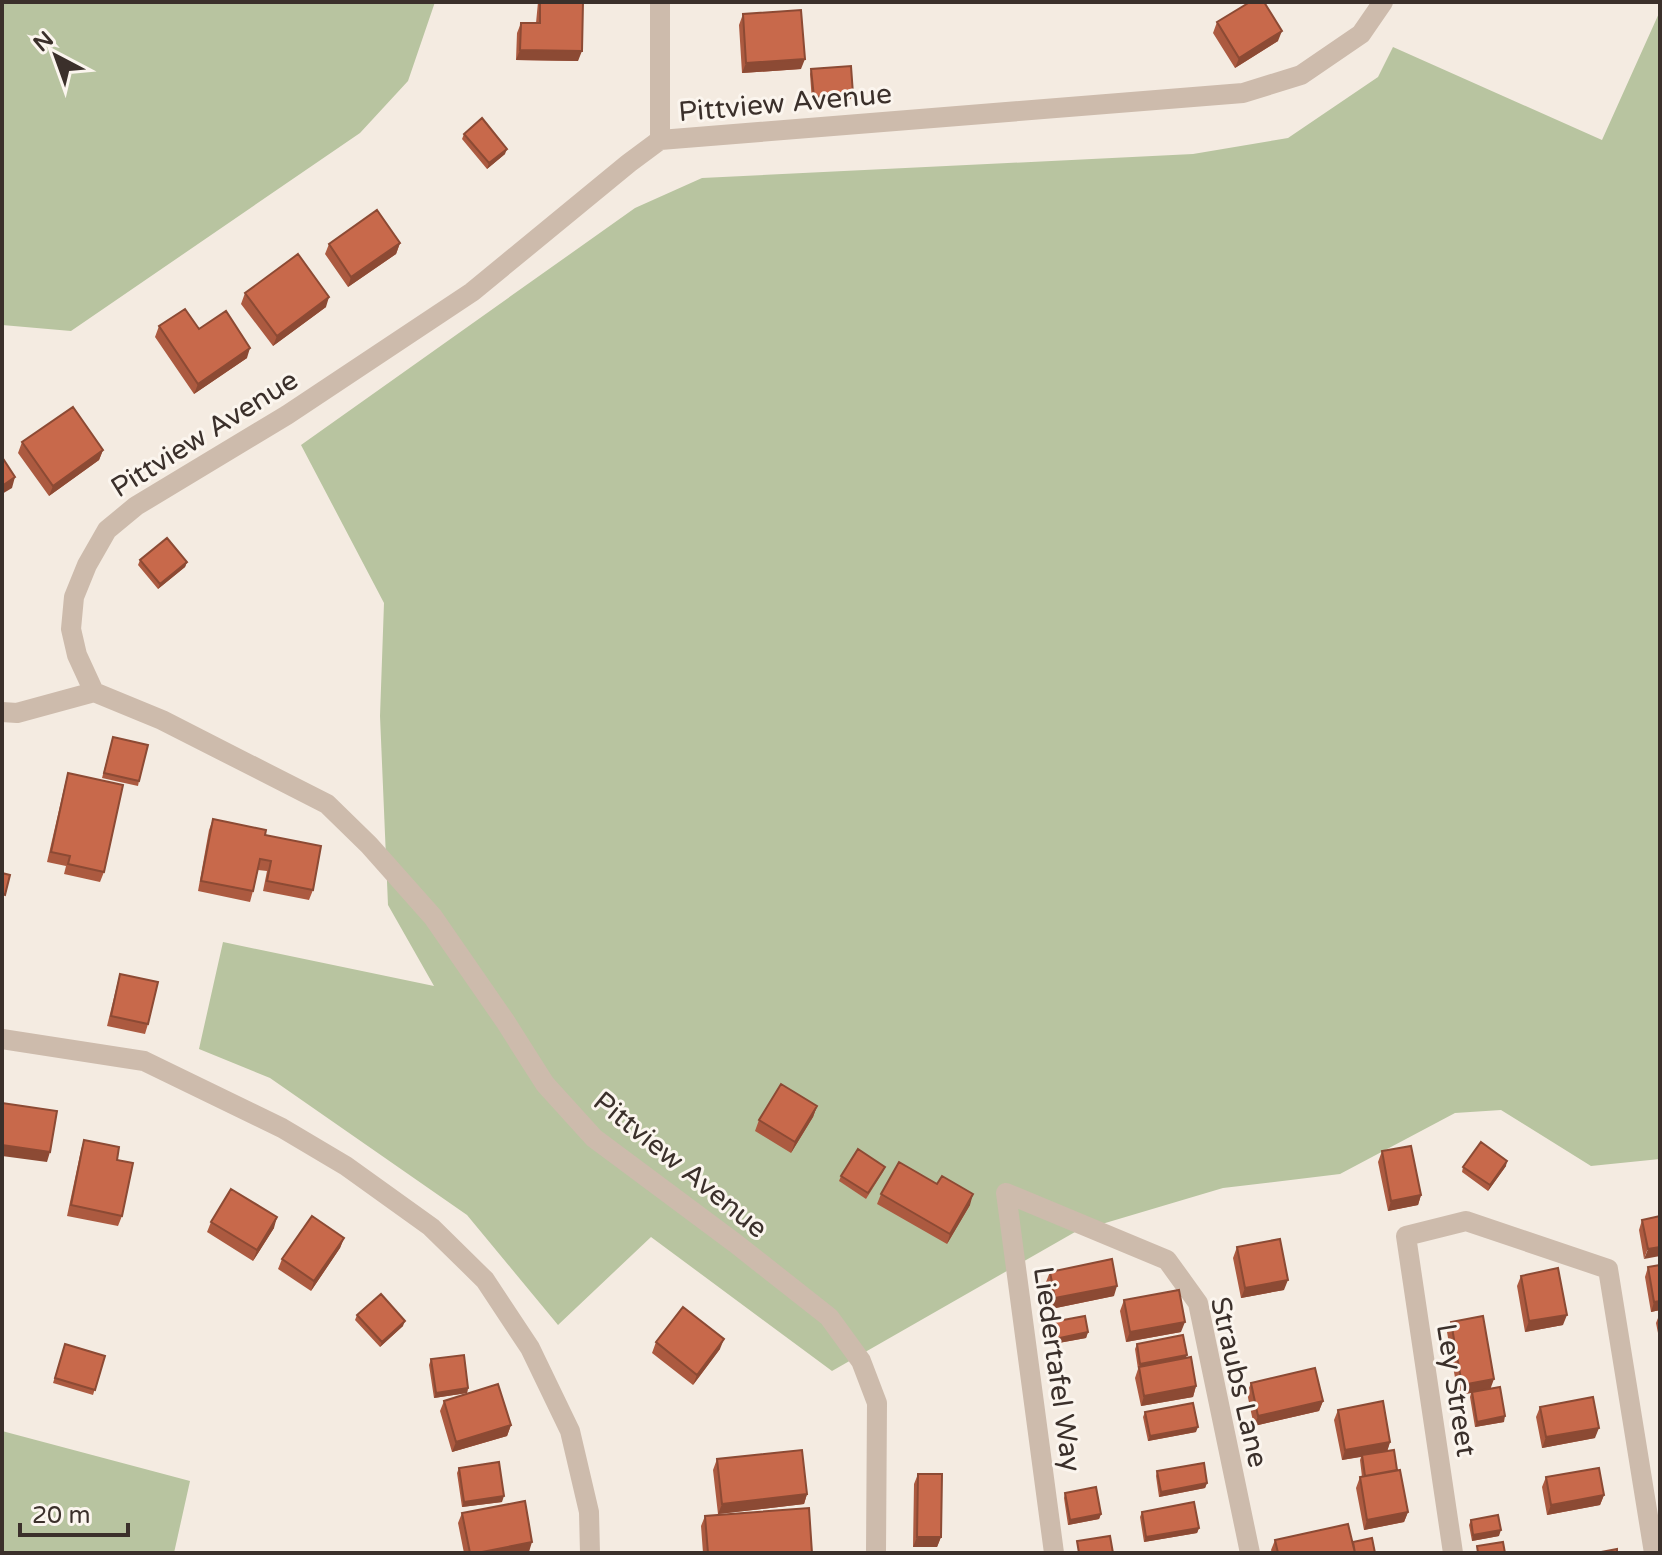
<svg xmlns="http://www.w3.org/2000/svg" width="1662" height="1555" viewBox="0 0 1662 1555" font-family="'Varela Round',sans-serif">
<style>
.green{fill:#b8c4a0}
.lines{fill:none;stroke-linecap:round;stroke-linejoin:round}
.minor{stroke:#cdbbac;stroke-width:20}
.wall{fill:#ac5a40}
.shaded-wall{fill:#8c4a34}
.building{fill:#c8694b;stroke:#8c4a34;stroke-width:2}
.labels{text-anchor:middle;stroke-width:6;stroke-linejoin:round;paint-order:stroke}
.street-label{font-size:28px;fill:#3b302b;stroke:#fbf5ee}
</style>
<rect width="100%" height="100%" fill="#f4ebe1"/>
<path class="green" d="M2,2H435L408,81L360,133L71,331L2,325Z
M1660,11V1159L1591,1166L1501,1110L1455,1113L1340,1174L1223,1188L1075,1232L832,1371L651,1237L558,1325L467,1215L270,1078L199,1049L223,942L434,986L388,905L380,716L384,603L301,445L635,208L702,178L1193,154L1288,138L1378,77L1393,47L1602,140Z
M2,1431L190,1481L174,1553H2Z"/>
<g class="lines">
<path class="minor" d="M660,140V2
M2,712L17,713L94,692
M2,1039L144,1061L282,1128L346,1166L431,1227L485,1280L530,1348L570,1431L589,1512L590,1553
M1006,1193L1167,1260L1198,1303L1250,1553
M1006,1193L1054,1553
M876,1553L877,1403L861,1361L829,1317L735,1243L594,1138L545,1084L505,1021L433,917L369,845L327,804L162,720L94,692L77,655L71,629L74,597L87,565L107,530L136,506L287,415L472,292L629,163L660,140L1243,93L1301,75L1361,34L1383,2
M1453,1553L1406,1236L1466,1221L1608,1269L1654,1553"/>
</g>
<path class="wall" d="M538,2H583L578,61L516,60L517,33L521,23H536Z
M743,14L801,69L742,73L739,25Z
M1217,22L1278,41L1235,68L1213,33Z
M811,69L851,99L812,102L810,74Z
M464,134L505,154L487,169L462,139Z
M400,243L396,254L348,287L325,254L329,244Z
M245,293L326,307L273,346L241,304Z
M159,326L199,329L247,358L194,394L155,337Z
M22,442L103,450L99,460L49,496L18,453Z
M140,560L187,562L185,567L158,589L138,565Z
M113,737L139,781L138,786L102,778Z
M68,773L104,872L100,882L64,874L66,866L47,862L65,784Z
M213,819L265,835L313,890L309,900L263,891L267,871L258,870L253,891L250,902L198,891L209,830Z
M120,974L148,1024L145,1034L107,1026L117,985Z
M817,1106L813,1117L791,1153L755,1131L759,1120Z
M84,1140L117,1160L122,1216L118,1226L67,1216L81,1150Z
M1382,1151L1421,1195L1418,1205L1388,1211L1378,1162Z
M1506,1166L1488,1191L1462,1172L1463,1167Z
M885,1167L883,1172L866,1199L839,1181L841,1176Z
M937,1184L970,1205L947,1244L877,1204L881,1194Z
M1660,1216L1644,1259L1639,1230L1642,1220Z
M211,1222L274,1228L253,1261L207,1232Z
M344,1238L340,1248L311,1291L278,1269L282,1259Z
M1237,1247L1284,1290L1241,1298L1233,1258Z
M1660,1265V1310L1651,1312L1645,1277L1648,1267Z
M1050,1272L1114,1296L1051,1309L1046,1282Z
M1521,1276L1563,1325L1525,1332L1517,1286Z
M1124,1300L1181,1332L1126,1342L1120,1311Z
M1660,1313V1343L1656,1323Z
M357,1315L403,1326L380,1347L355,1320Z
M1052,1322L1088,1332L1086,1338L1053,1344L1050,1327Z
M1451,1322L1491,1389L1504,1422L1475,1427L1470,1397L1471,1393L1458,1395L1447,1332Z
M656,1342L720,1349L693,1385L652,1353Z
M65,1344L105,1356L93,1395L53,1383Z
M1137,1344L1186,1358L1196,1386L1193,1397L1141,1406L1135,1378L1138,1369L1135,1349Z
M431,1359L468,1388L467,1393L434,1398L429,1365Z
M1251,1383L1323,1401L1319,1411L1254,1426L1247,1393Z
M444,1401L511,1425L507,1436L452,1452L440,1411Z
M1540,1407L1595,1438L1542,1448L1536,1417Z
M1338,1410L1390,1442L1387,1451L1397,1470L1408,1512L1404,1522L1364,1530L1356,1488L1360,1477H1362L1360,1460L1361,1457L1342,1460L1334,1420Z
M1145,1412L1196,1432L1148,1441L1143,1417Z
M717,1459L807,1494L804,1504L718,1514L713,1470Z
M459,1468L502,1502L462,1507L457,1473Z
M1157,1471L1207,1483L1205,1488L1159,1497L1156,1476Z
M918,1474L941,1537L937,1547H913L914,1484Z
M1546,1477L1604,1495L1600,1505L1547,1515L1542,1487Z
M1065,1493L1101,1514L1099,1519L1068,1525L1064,1498Z
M1142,1512L1199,1528L1197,1533L1144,1542L1140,1517Z
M462,1513L529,1552L464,1553L458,1523Z
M705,1516L812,1553H703L701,1526Z
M1471,1520L1499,1536L1472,1541L1469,1525Z
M1275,1540L1353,1543L1375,1553H1272L1271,1550Z"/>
<path class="shaded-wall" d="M1282,31L1278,41L1235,68L1239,58Z
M520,50L582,51L578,61L516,60Z
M805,59L801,69L742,73L746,63Z
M853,94L851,99L812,102L814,97Z
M507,149L505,154L487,169L489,163Z
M400,243L396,254L348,287L351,277Z
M329,297L326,307L273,346L277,336Z
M250,348L247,358L194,394L198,384Z
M103,450L99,460L49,496L53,486Z
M15,477L12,488L2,494V486Z
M187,562L185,567L158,589L160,584Z
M817,1106L813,1117L791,1153L795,1142Z
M2,1145L50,1152L47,1162L2,1156Z
M1507,1161L1506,1166L1488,1191L1490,1185Z
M973,1194L970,1205L947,1244L950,1234Z
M1421,1195L1418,1205L1388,1211L1391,1201Z
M277,1217L274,1228L253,1261L257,1250Z
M344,1238L340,1248L311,1291L314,1281Z
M1660,1247V1256L1644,1259L1648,1249Z
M1288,1280L1284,1290L1241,1298L1245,1288Z
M1117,1286L1114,1296L1051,1309L1055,1298Z
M1660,1301V1310L1651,1312L1654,1302Z
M1567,1315L1563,1325L1525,1332L1529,1321Z
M405,1321L403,1326L380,1347L382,1342Z
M1185,1322L1181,1332L1126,1342L1130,1332Z
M1088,1332L1086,1338L1053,1344L1055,1339Z
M724,1339L720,1349L693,1385L697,1375Z
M1187,1355L1185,1360L1139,1369L1140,1364Z
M1494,1379L1490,1390L1458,1395L1462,1385Z
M1196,1386L1193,1397L1141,1406L1144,1396Z
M468,1388L467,1393L434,1398L436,1393Z
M1323,1401L1319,1411L1254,1426L1258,1416Z
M1505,1416L1504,1422L1475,1427L1477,1422Z
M511,1425L507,1436L452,1452L456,1442Z
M1198,1427L1196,1432L1148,1441L1150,1436Z
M1599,1428L1595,1438L1542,1448L1546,1437Z
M1390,1442L1387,1452L1342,1460L1345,1450Z
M1207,1483L1205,1488L1159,1497L1161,1492Z
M807,1494L804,1504L718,1514L722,1504Z
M1604,1495L1600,1505L1547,1515L1551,1505Z
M504,1496L502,1502L462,1507L464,1502Z
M1408,1512L1404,1522L1364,1530L1367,1520Z
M1101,1514L1099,1519L1068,1525L1070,1520Z
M1199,1528L1197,1533L1144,1542L1146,1537Z
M1501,1530L1499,1536L1472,1541L1473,1535Z
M917,1537H941L937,1547H913Z
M532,1542L529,1552L526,1553H477Z"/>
<path class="building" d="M540,2H583L582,51L520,50L521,23H540Z
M1250,2H1264L1282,31L1239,58L1217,22Z
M801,10L805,59L746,63L743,14Z
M851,66L853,94L814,97L811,69Z
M482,118L507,149L489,163L464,134Z
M377,210L400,243L351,277L329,244Z
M298,254L329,297L277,336L245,293Z
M185,309L199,329L226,311L250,348L198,384L159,326Z
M73,407L103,450L53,486L22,442Z
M2,457L15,477L2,486Z
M167,538L187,562L160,584L140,560Z
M113,737L148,745L139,781L104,773Z
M68,773L123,785L104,872L68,864L70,856L51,852Z
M213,819L266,830L265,835L321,846L313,890L267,881L271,861L260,859L253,891L201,881Z
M2,873L10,875L5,895L2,894Z
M120,974L158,982L148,1024L111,1016Z
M781,1084L817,1106L795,1142L759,1120Z
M2,1103L57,1111L50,1152L2,1145Z
M84,1140L119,1147L117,1160L133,1163L122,1216L71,1205Z
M1481,1142L1507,1161L1490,1185L1463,1167Z
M1411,1146L1421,1195L1391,1201L1382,1151Z
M858,1149L885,1167L868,1193L841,1176Z
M899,1162L937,1184L942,1176L973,1194L950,1234L881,1194Z
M231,1189L277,1217L257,1250L211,1222Z
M312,1216L344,1238L314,1281L282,1259Z
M1660,1216V1247L1648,1249L1642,1220Z
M1280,1239L1288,1280L1245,1288L1237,1247Z
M1112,1259L1117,1286L1055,1298L1050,1272Z
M1660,1265V1301L1654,1302L1648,1267Z
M1558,1268L1567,1315L1529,1321L1521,1276Z
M1179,1290L1185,1322L1130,1332L1124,1300Z
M381,1294L405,1321L382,1342L357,1315Z
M683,1307L724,1339L697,1375L656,1342Z
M1085,1316L1088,1332L1055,1339L1052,1322Z
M1483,1316L1494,1379L1462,1385L1451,1322Z
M1183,1335L1187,1355L1140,1364L1137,1344Z
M65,1344L105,1356L95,1390L55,1378Z
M464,1355L468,1388L436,1393L431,1359Z
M1191,1357L1196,1386L1144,1396L1139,1367Z
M1315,1368L1323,1401L1258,1416L1251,1383Z
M498,1384L511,1425L456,1442L444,1401Z
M1500,1387L1505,1416L1477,1422L1472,1392Z
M1593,1397L1599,1428L1546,1437L1540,1407Z
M1383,1401L1390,1442L1345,1450L1338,1410Z
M1193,1403L1198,1427L1150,1436L1145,1412Z
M802,1450L807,1494L722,1504L717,1459Z
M1394,1450L1397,1470L1365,1476L1362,1455Z
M499,1462L504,1496L464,1502L459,1468Z
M1204,1463L1207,1483L1161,1492L1157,1471Z
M1599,1468L1604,1495L1551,1505L1546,1477Z
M1400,1470L1408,1512L1367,1520L1360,1477Z
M918,1474H942L941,1537H917Z
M1096,1487L1101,1514L1070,1520L1065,1493Z
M525,1501L532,1542L477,1553H470L462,1513Z
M1194,1502L1199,1528L1146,1537L1142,1512Z
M809,1508L812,1553H708L705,1516Z
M1498,1515L1501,1530L1473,1535L1471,1520Z
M1348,1524L1355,1553H1278L1275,1540Z
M1110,1536L1113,1553H1079L1077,1541Z
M1372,1538L1375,1553H1355L1353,1542Z
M1503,1542L1505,1553H1478L1477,1546Z
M1617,1549V1553H1596Z"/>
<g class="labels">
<g class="street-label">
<text transform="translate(785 102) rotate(-5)" y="10">Pittview Avenue</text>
<text transform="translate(204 433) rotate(-32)" y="10">Pittview Avenue</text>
<text transform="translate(681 1164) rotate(39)" y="10">Pittview Avenue</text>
<text transform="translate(1058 1369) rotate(82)" y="10">Liedertafel Way</text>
<text transform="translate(1240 1382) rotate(77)" y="10">Straubs Lane</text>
<text transform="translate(1457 1390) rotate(81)" y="10">Ley Street</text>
</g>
</g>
<rect width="1662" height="1555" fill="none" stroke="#3b302b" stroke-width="8"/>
<g transform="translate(56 56) rotate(319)" stroke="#fbf5ee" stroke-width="6" paint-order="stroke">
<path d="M0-6L14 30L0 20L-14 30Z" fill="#3b302b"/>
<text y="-12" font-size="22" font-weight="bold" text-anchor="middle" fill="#3b302b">N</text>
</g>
<path d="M20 1523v12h108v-12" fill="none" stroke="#3b302b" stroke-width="4"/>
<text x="32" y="1523" font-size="24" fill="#3b302b" stroke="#fbf5ee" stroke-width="6" paint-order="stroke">20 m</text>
</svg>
